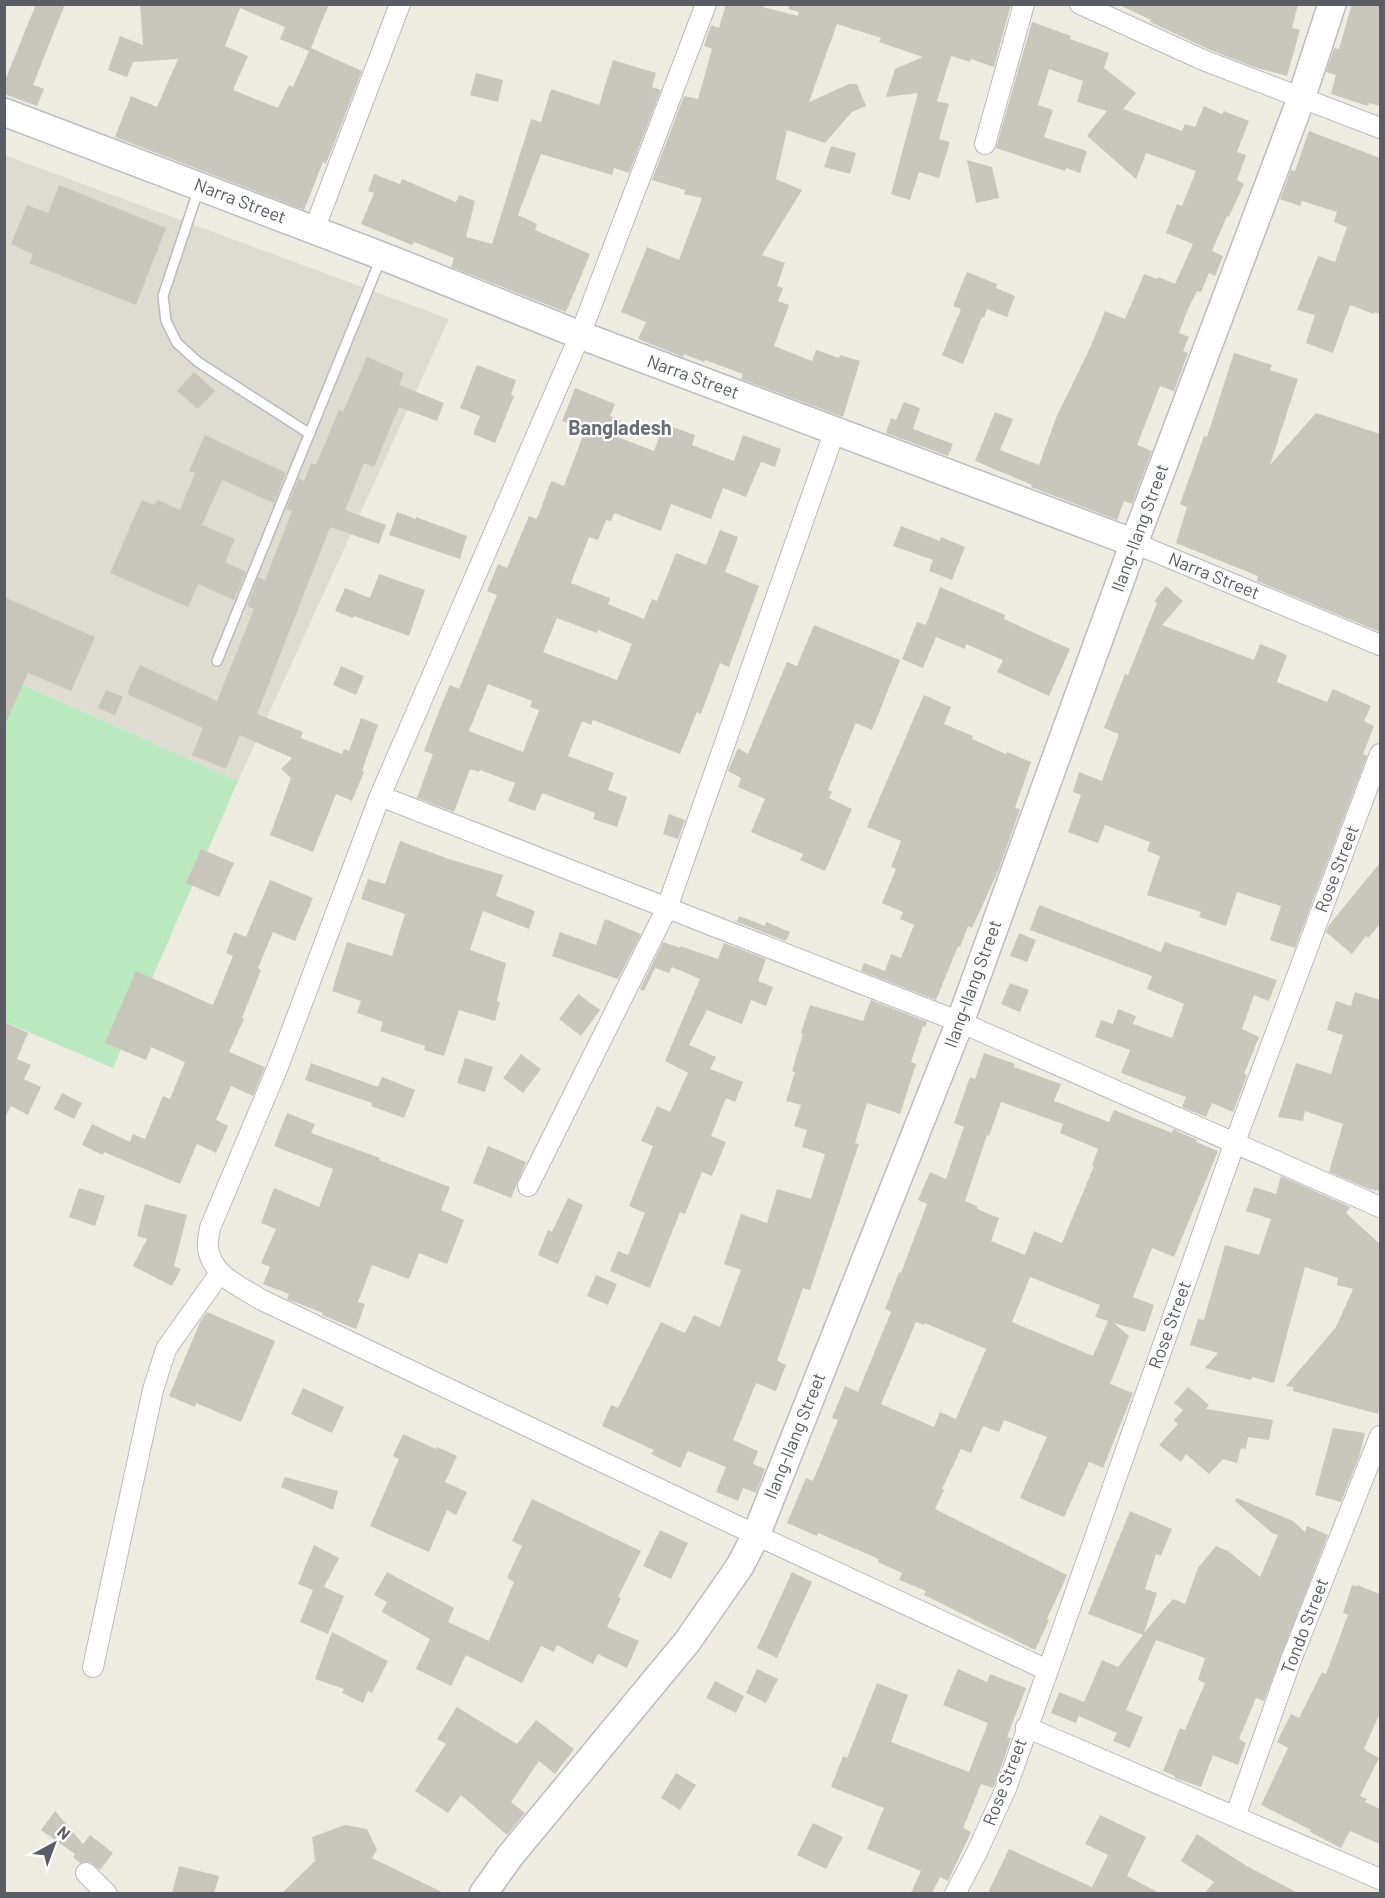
<svg xmlns="http://www.w3.org/2000/svg" width="1385" height="1898" viewBox="0 0 1385 1898" font-family="Barlow,sans-serif">
<style>
.education{fill:#dedbd0}
.park{fill:#bbe8bf}
.building{fill:#c9c6be;fill-rule:evenodd}
.lines{fill:none;stroke-linecap:round;stroke-linejoin:round}
.lane-casing{stroke:#b9bbc1;stroke-width:12}
.street-casing{stroke:#b9bbc1;stroke-width:22}
.secondary-casing{stroke:#babdc4;stroke-width:30}
.lane{stroke:#fff;stroke-width:9}
.street{stroke:#fff;stroke-width:20}
.secondary{stroke:#fff;stroke-width:27}
.labels{text-anchor:middle;stroke-width:4.5;stroke-linejoin:round;paint-order:stroke}
.street-label{font-size:18px;fill:#5a5d63;stroke:#fff}
.neighbourhood-label{font-size:20px;font-weight:bold;fill:#6a6f75;stroke:#fff}
</style>
<rect width="100%" height="100%" fill="#eeece1"/>
<path class="education" d="M4,155L449,319L238,781L5,676Z"/>
<path class="park" d="M4,676L238,781L113,1068L5,1022Z"/>
<path class="building" d="M36,4H65L33,85L44,89L37,106L4,94V83Z
M140,4H329L311,48L362,71L326,164L323,162L304,210L115,137L131,96L157,107L178,59L133,62L127,77L108,70L120,36L143,45ZM240,8L285,27L280,39L309,51L293,87L289,85L278,108L233,90L248,56L225,46Z
M726,4H764L763,7L798,16L799,12L789,9V4H1011L994,67L971,59L970,62L951,56L937,101L949,104L939,139L950,142L939,178L919,172L910,200L891,194L918,93L886,97L895,69L923,57L879,42L881,38L837,24L809,102L849,84H857L866,106L852,112L825,143L787,130L776,179L802,190L762,255L785,263L777,286L783,288L778,301L789,305L774,346L812,361L816,350L839,358L840,355L860,361L843,417L741,379L743,374L705,360L704,362L684,354L683,357L638,339L646,322L621,312L647,247L679,260L702,198L684,194L685,190L652,180L684,96L698,99L712,49L704,46L711,25L719,28Z
M1117,4H1298L1292,28L1300,30L1287,76L1254,67L1208,49L1150,22L1151,20Z
M1352,4H1380V106L1369,103L1368,106L1331,94L1336,75L1326,72L1334,48L1339,49Z
M1032,22L1071,36L1070,39L1109,53L1104,68L1136,93L1123,109L1182,131L1185,124L1195,127L1204,106L1222,114L1224,111L1249,121L1237,152L1246,155L1237,180L1244,184L1229,217L1227,216L1212,251L1223,256L1215,276L1209,273L1201,292L1197,291L1188,309L1179,333L1189,337L1183,351L1188,353L1174,391L1160,386L1137,445L1152,451L1132,504L1124,501L1117,520L1031,487L1032,485L975,461L995,412L1013,419L1000,450L1039,465L1056,418L1090,348L1105,311L1125,319L1144,274L1157,279L1158,277L1175,284L1193,244L1166,233L1177,204L1182,206L1196,171L1146,153L1136,179L1087,136L1107,111L1077,102L1083,81L1049,69L1038,105L1053,110L1044,137L1087,151L1080,173L1066,168L1065,171L996,148Z
M613,60L656,73L652,87L661,90L629,173L614,168L612,175L541,154L518,215L537,224L535,230L590,254L566,312L451,267L454,258L414,242L412,245L361,224L374,193L368,191L374,174L400,184L402,179L456,202L459,195L475,201L466,237L492,244L531,119L541,122L551,89L599,105Z
M476,73L503,80L498,102L470,95Z
M1309,131L1380,158V314L1375,312L1374,314L1350,305L1333,353L1306,343L1315,315L1297,310L1318,256L1335,262L1347,227L1334,222L1337,212L1302,201L1300,206L1280,199L1291,170L1295,171Z
M831,146L856,153L850,174L824,167Z
M967,160L992,167L999,198L976,203Z
M59,185L166,228L136,305L29,263L33,254L11,244L27,205L48,213Z
M967,272L997,284L996,288L1015,296L1007,317L987,309L984,318L982,317L963,364L942,355L961,309L953,306Z
M1234,353L1272,365L1270,370L1298,379L1270,465L1316,413L1380,434V632L1257,581L1258,576L1176,543L1187,507L1180,504L1204,436L1207,437Z
M367,357L404,373L399,385L444,403L437,421L399,407L374,467L364,463L345,510L386,525L379,544L330,527L257,714L303,732L301,738L342,754L344,749L349,751L361,718L378,725L362,771L364,772L352,801L336,794L313,852L270,835L291,778L281,769L292,758L240,735L226,769L192,755L203,728L127,694L140,665L217,701L254,609L247,606L258,577L265,580L292,511L286,509L299,478L304,481L311,463L316,465L339,410L343,412Z
M477,365L516,380L511,395L514,396L495,443L473,434L480,416L460,408Z
M194,372L215,391L198,409L177,391Z
M575,388L615,404L610,416L621,420L615,436L654,451L664,424L695,435L692,445L734,461L743,435L781,449L775,467L761,462L746,497L723,488L711,519L671,504L661,531L614,513L611,521L606,520L598,540L589,537L571,583L610,598L608,604L644,619L652,599L657,601L676,553L706,565L720,530L738,537L725,572L759,586L729,667L720,663L701,714L697,712L680,754L593,720L591,725L582,721L568,756L614,773L608,790L627,797L617,827L593,819L595,813L542,793L535,811L508,801L515,783L480,770L479,772L470,769L454,812L417,798L433,754L424,751L441,706L450,685L459,689L497,595L487,591L498,564L507,568L529,516L537,519L551,481L564,486L585,430L562,421ZM557,618L597,633L598,630L632,644L617,680L543,652ZM488,684L532,701L530,707L539,710L523,752L469,731Z
M904,402L920,408L913,429L953,444L948,456L886,433L891,418L896,420Z
M205,435L286,473L274,503L222,480L202,525L235,539L225,562L246,572L234,600L198,584L188,607L110,573L142,500L154,505L158,500L180,510L195,473L189,471Z
M397,512L416,519V517L467,536L460,559L389,535Z
M901,526L940,541L941,537L965,547L952,580L929,571L933,560L893,546Z
M379,574L425,590L409,636L354,616L353,618L335,611L345,588L370,598Z
M1166,586L1183,601L1162,625L1254,660L1260,644L1287,655L1277,682L1327,702L1333,689L1371,706L1364,721L1374,726L1363,754L1367,756L1295,948L1270,940L1281,906L1237,892L1226,926L1199,917L1201,912L1147,895L1160,856L1147,851L1150,842L1105,825L1098,843L1068,832L1081,795L1073,792L1079,772L1102,781L1119,734L1104,728L1125,674L1128,675L1157,603L1154,601Z
M940,587L1005,615L1004,619L1070,649L1049,696L997,672L1003,660L966,644L965,649L936,637L923,668L902,659L917,622L926,625Z
M4,597L95,637L71,691L28,673L4,727Z
M814,625L900,660L872,730L856,723L828,790L832,792L829,798L852,809L825,871L800,860L803,854L751,832L765,799L738,787L741,778L728,771L738,748L748,754L787,662L797,666Z
M341,666L364,676L356,695L333,685Z
M106,690L123,697L115,715L98,708Z
M924,695L951,707L944,724L973,736L972,739L1006,754L1007,752L1031,762L1015,808L1020,809L999,869L972,928L968,926L960,947L958,946L936,1000L861,971L864,963L885,971L891,954L901,958L914,925L900,919L903,912L882,903L896,869L891,867L901,841L867,827Z
M669,814L685,820L678,839L663,834Z
M400,841L449,859L503,875L496,896L535,911L529,929L483,911L470,950L506,963L497,1001L500,1002L495,1021L459,1010L444,1056L424,1050L425,1046L380,1031L383,1022L357,1013L361,1001L332,991L347,942L392,956L405,914L361,899L368,879L385,884Z
M201,849L234,863L219,897L186,883Z
M1380,863V924L1368,938L1366,936L1352,954L1326,932L1329,925Z
M270,880L313,898L295,941L273,932L258,968L261,970L242,1018L244,1019L229,1052L265,1067L253,1096L231,1086L216,1120L228,1126L216,1153L197,1144L180,1184L104,1152L103,1155L82,1145L92,1124L130,1142L133,1134L145,1139L163,1096L170,1099L185,1062L151,1047L146,1060L105,1043L136,971L213,1005L233,956L226,953L234,932L246,937Z
M1039,905L1161,952L1165,942L1277,980L1269,1001L1254,995L1242,1029L1259,1037L1244,1074L1247,1075L1233,1112L1212,1103L1206,1117L1182,1107L1186,1097L1121,1073L1130,1050L1095,1037L1101,1020L1113,1024L1118,1009L1136,1016L1133,1024L1172,1038L1184,1004L1147,989L1152,976L1030,930Z
M739,916L765,926L766,922L790,932L786,941L732,920L737,921Z
M605,919L641,934L618,979L552,956L560,932L596,945Z
M1019,933L1036,940L1027,962L1010,956Z
M663,942L680,948V946L718,959L724,943L766,959L758,981L773,987L766,1006L751,1000L742,1024L707,1010L689,1045L716,1057L710,1069L743,1082L735,1102L726,1098L711,1136L726,1142L712,1176L702,1172L685,1214L680,1212L650,1288L610,1271L618,1251L628,1255L645,1213L629,1206L653,1146L641,1141L657,1106L670,1112L688,1073L665,1061L700,979L672,967L669,973L655,968L644,991L640,989Z
M1010,983L1029,990L1020,1012L1001,1004Z
M1355,992L1380,1000V1191L1369,1189L1329,1172L1343,1124L1305,1111L1303,1121L1278,1117L1296,1063L1331,1074L1343,1035L1327,1030L1336,1001L1351,1006Z
M578,994L600,1010L581,1036L559,1019Z
M871,1000L927,1022L925,1027L923,1026L911,1062L916,1064L900,1114L867,1103L855,1143L859,1144L810,1290L803,1288L777,1361L786,1365L776,1391L756,1383L733,1440L758,1451L753,1464L765,1469L756,1493L743,1488L738,1501L716,1492L726,1467L688,1451L680,1468L651,1454L654,1450L602,1426L611,1405L618,1408L661,1322L685,1333L694,1315L720,1327L741,1270L724,1264L741,1214L767,1223L777,1189L811,1199L825,1154L802,1147L807,1130L794,1126L801,1105L786,1101L795,1072L792,1071L803,1034L801,1033L810,1005L863,1021Z
M4,1022L28,1033L17,1059L31,1065L24,1079L41,1087L28,1115L11,1106L4,1119Z
M984,1053L1015,1064L1014,1067L1061,1084L1054,1101L1109,1122L1114,1110L1172,1133L1173,1129L1197,1140L1196,1142L1218,1151L1174,1257L1152,1248L1133,1297L1154,1305L1145,1332L1114,1323L1129,1336L1110,1384L1133,1393L1103,1468L1089,1462L1064,1517L1020,1498L1047,1437L1004,1420L999,1432L983,1426L971,1453L961,1449L942,1489L944,1490L935,1509L1067,1575L1047,1619L1049,1620L1035,1650L924,1595L926,1591L899,1580L902,1573L878,1562L879,1559L818,1533L817,1536L787,1523L806,1478L813,1481L838,1420L832,1418L845,1386L858,1392L891,1312L885,1309L899,1272L901,1273L927,1204L918,1200L930,1172L946,1179L964,1127L954,1123L970,1077L975,1079ZM1001,1102L1063,1124L1060,1133L1098,1149L1092,1166H1094L1062,1243L1034,1231L1025,1255L991,1241L999,1218L977,1209V1206L965,1201L987,1135L989,1136ZM1030,1277L1100,1305L1095,1317L1108,1321L1093,1356L1012,1322ZM916,1322L924,1325L925,1323L986,1349L956,1419L940,1412L934,1427L881,1404Z
M521,1054L541,1069L523,1093L503,1078Z
M465,1058L493,1067L485,1092L457,1083Z
M311,1063L378,1087L382,1077L415,1090L404,1118L371,1106L372,1103L305,1080Z
M62,1093L82,1103L74,1119L54,1109Z
M287,1113L315,1124L311,1133L380,1158L379,1160L450,1187L441,1210L464,1220L447,1264L419,1253L409,1279L372,1265L358,1302L365,1304L356,1329L322,1315L323,1313L287,1299L289,1294L263,1284L270,1267L261,1263L276,1229L261,1223L274,1188L319,1207L333,1169L274,1146Z
M488,1146L526,1162L511,1198L473,1183Z
M1281,1176L1350,1207L1346,1213L1380,1244V1402L1378,1414L1293,1391V1387L1286,1386L1336,1327L1353,1289L1337,1285L1338,1278L1305,1267L1274,1383L1252,1377L1251,1380L1205,1368L1218,1353L1190,1345L1198,1319L1204,1320L1225,1245L1259,1255L1271,1219L1246,1211L1254,1187L1276,1194Z
M79,1188L105,1196L95,1226L69,1217Z
M568,1198L583,1205L558,1264L538,1255L548,1230L552,1232Z
M145,1204L187,1215L174,1266L181,1269L172,1286L133,1266L147,1239L137,1236Z
M596,1275L617,1284L608,1305L587,1296Z
M207,1312L275,1341L241,1422L196,1403L195,1407L169,1396L200,1322Z
M1188,1387L1209,1405L1206,1409L1273,1420L1269,1440L1248,1437L1246,1449L1241,1448L1237,1463L1223,1459L1209,1474L1186,1454L1181,1462L1159,1445L1178,1424L1174,1420L1183,1410L1174,1403Z
M303,1388L344,1407L332,1433L291,1414Z
M1333,1428L1365,1433L1359,1457L1341,1502L1315,1495Z
M403,1434L436,1449L437,1447L457,1456L445,1482L467,1492L456,1515L447,1510L429,1552L370,1526L399,1459L393,1456Z
M285,1477L338,1491L333,1510L281,1487Z
M1237,1498L1293,1521L1305,1532L1307,1526L1328,1535L1264,1701L1256,1698L1239,1739L1246,1743L1238,1765L1213,1755L1201,1787L1175,1778V1776L1163,1771L1180,1728L1185,1730L1205,1683L1198,1680L1205,1658L1156,1640L1126,1710L1143,1717L1130,1748L1113,1741L1117,1733L1079,1716L1076,1723L1051,1713L1059,1692L1084,1702L1102,1660L1118,1667L1143,1635L1088,1614L1130,1511L1172,1529L1161,1556L1156,1554L1145,1589L1157,1593L1144,1633L1173,1599L1185,1604L1198,1568L1216,1546L1228,1551L1260,1577L1278,1535L1272,1533L1235,1501Z
M532,1499L641,1551L618,1597L621,1598L607,1627L639,1641L627,1668L598,1654L593,1664L557,1645L554,1652L541,1646L522,1683L466,1655L451,1686L416,1669L430,1639L382,1612L387,1602L374,1595L387,1572L454,1608L448,1622L489,1641L514,1582L507,1578L522,1546L512,1541Z
M660,1530L688,1543L671,1579L643,1566Z
M314,1545L339,1558L324,1587L344,1596L328,1634L300,1622L313,1590L298,1584Z
M792,1572L812,1582L777,1658L757,1648Z
M1352,1585L1357,1587V1585L1380,1594V1713L1364,1749L1366,1750V1751L1379,1758L1360,1796L1367,1799L1365,1802L1380,1809V1844L1350,1831L1341,1848L1310,1832L1311,1830L1261,1805L1288,1748L1277,1742L1291,1714L1299,1718L1322,1672L1326,1674L1348,1615L1343,1613Z
M332,1632L388,1661L372,1693L368,1691L363,1703L342,1693L344,1689L315,1679Z
M757,1669L778,1679L766,1703L746,1693Z
M958,1669L987,1682L990,1674L1026,1688L1007,1737L1011,1738L996,1782L993,1788L981,1784L963,1828L971,1832L948,1881L940,1877L932,1893H911L921,1871L867,1849L884,1808L831,1787L843,1756L847,1758L877,1683L908,1695L891,1742L969,1772L988,1723L943,1705Z
M715,1681L744,1696L736,1713L706,1698Z
M457,1707L517,1744L536,1720L574,1749L555,1774L539,1761L511,1802L525,1813L507,1835L461,1795L448,1813L415,1791L446,1744L437,1739Z
M676,1773L696,1785L680,1810L661,1798Z
M55,1811L83,1844L90,1835L113,1853L100,1870L90,1862L80,1863L73,1857L75,1854L41,1830Z
M1100,1815L1146,1837L1127,1876L1159,1893H988L1009,1849L1092,1887L1108,1855L1085,1844Z
M813,1823L843,1837L826,1869L797,1855Z
M345,1825L367,1829L377,1850L372,1858L444,1893H282L315,1861L312,1837Z
M1197,1834L1245,1865L1298,1893H1205L1214,1882L1181,1861Z
M179,1866L219,1876L214,1893H172Z"/>
<g class="lines">
<defs>
<path id="lane" d="M199,188L163,296L166,321L177,343L198,362L310,434
M217,661L381,258"/>
<path id="street" d="M706,4L580,335L380,796L279,1064L210,1228C209,1235 207,1242 208,1248C211,1275 241,1287 262,1300L756,1535L1047,1670
M1080,4L1203,60L1380,128
M985,144L1024,4
M314,230L400,4
M1134,543L1380,645
M380,796L960,1022L1380,1207
M528,1186L667,908L835,430
M93,1667L153,1390L166,1349L220,1273
M1026,1727L1380,1879
M1235,1817L1291,1660L1380,1436
M86,1873L107,1894
M955,1894L977,1852L1007,1786L1235,1142L1380,754"/>
<path id="secondary" d="M4,112L382,256L580,335L1134,543
M483,1894L510,1856L687,1642L740,1566L756,1535L960,1022L1134,543L1301,99L1332,4"/>
</defs>
<use href="#lane" class="lane-casing"/>
<use href="#street" class="street-casing"/>
<use href="#secondary" class="secondary-casing"/>
<use href="#lane" class="lane"/>
<use href="#street" class="street"/>
<use href="#secondary" class="secondary"/>
</g>
<g class="labels">
<g class="street-label">
<text transform="translate(240 201) rotate(21)" y="6">Narra Street</text>
<text transform="translate(693 377) rotate(20)" y="6">Narra Street</text>
<text transform="translate(1140 528) rotate(-70)" y="6">Ilang-Ilang Street</text>
<text transform="translate(1214 576) rotate(22)" y="6">Narra Street</text>
<text transform="translate(1337 869) rotate(-69)" y="6">Rose Street</text>
<text transform="translate(973 984) rotate(-70)" y="6">Ilang-Ilang Street</text>
<text transform="translate(1170 1325) rotate(-70)" y="6">Rose Street</text>
<text transform="translate(795 1436) rotate(-68)" y="6">Ilang-Ilang Street</text>
<text transform="translate(1305 1626) rotate(-69)" y="6">Tondo Street</text>
<text transform="translate(1005 1782) rotate(-69)" y="6">Rose Street</text>
</g>
<g class="neighbourhood-label">
<text x="620" y="435">Bangladesh</text>
</g>
</g>
<rect width="1385" height="1898" fill="none" stroke="#5a5d63" stroke-width="12"/>
<g transform="translate(54 1844) rotate(41)" stroke="#ffffff" stroke-width="4.5" paint-order="stroke">
<path d="M0-4.5L10 22L0 15L-10 22Z" fill="#5a5d63"/>
<text y="-9" font-size="16" font-weight="bold" text-anchor="middle" fill="#5a5d63">N</text>
</g>
</svg>
